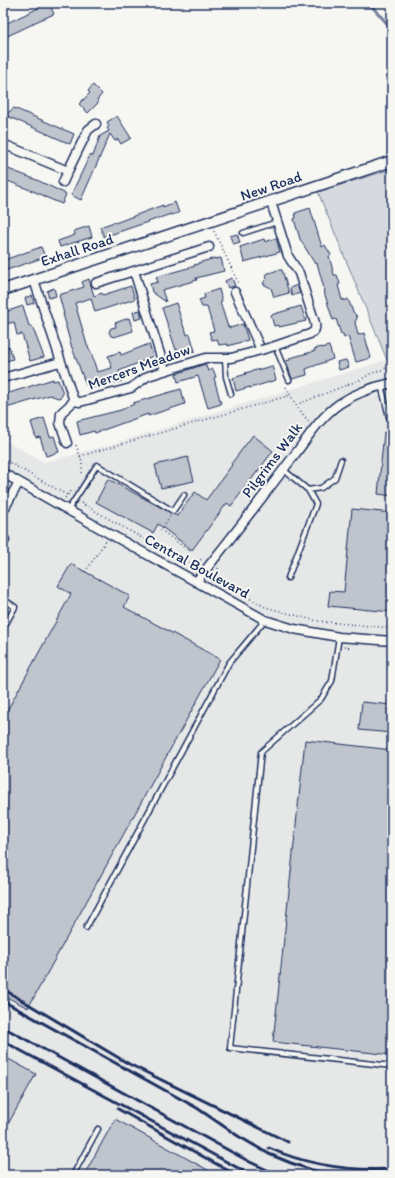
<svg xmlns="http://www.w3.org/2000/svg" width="395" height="1178" viewBox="0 0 395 1178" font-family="Itim,sans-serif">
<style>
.built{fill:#e6e7e7}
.green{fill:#d6d9dd;stroke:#78849e}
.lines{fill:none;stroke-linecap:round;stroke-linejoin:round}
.stream{stroke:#717e99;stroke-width:3}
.building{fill:#c0c4cd;stroke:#1b2f5e}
.service-casing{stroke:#1b2f5e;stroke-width:7}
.minor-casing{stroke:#1b2f5e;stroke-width:11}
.tertiary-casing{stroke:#1b2f5e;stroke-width:13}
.path{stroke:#1b2f5e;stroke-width:1.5;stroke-dasharray:1 3;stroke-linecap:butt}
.service{stroke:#f6f6f2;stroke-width:4}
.minor{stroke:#f6f6f2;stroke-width:8}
.tertiary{stroke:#f6f6f2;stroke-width:10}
.rail{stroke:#1b2f5e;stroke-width:3}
.minor-bridge-casing{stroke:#1b2f5e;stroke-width:11;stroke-linecap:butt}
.minor-bridge{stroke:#f6f6f2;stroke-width:8}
.labels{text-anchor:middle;stroke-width:4;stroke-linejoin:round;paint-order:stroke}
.street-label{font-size:15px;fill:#1b2f5e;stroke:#f6f6f2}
</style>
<rect width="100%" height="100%" fill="#f6f6f2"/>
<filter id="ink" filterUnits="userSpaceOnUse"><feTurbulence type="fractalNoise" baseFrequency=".025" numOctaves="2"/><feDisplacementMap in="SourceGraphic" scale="8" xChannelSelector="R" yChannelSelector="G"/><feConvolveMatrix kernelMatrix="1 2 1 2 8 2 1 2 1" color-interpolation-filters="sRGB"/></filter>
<g filter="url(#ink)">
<path class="built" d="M387,360L392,362V1175H3V439L43,462L58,459L106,446Z"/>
<path class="green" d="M392,169V362L387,360L318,192Z"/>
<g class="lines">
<path class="stream" d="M369,3L392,29"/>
</g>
<path class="building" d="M49,3L54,14L33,23V24L3,38V25Z
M93,85L102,94L97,100L99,102L88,113L79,104L90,93L88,91Z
M14,108L74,134L70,144L5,115Z
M117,116L131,138L121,144L118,139L115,141L110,134L81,200L71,195L90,155L93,156L100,136L109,131L107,128L109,126L107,122Z
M3,167L37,180L66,194L62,204L45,197V196L3,179Z
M175,202L179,213L171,215V214L104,237L100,227L114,222L115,223L163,205V207Z
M310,208L322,247L325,245L331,255L329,256L334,275H337L340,284L338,285L342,300L344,299V301L348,299L353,312L356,315L357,318L355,322L358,335L364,333L371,358L356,362L348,336L344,338L343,334H341L336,319L333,320L324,292H325L317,263L315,264L300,239L294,219L296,218L295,213Z
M89,226L92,237L60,247L58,241L75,235L74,231Z
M237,234L240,242L233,244L230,236Z
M276,238L280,252L244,262L240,247L264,239L265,242Z
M41,247L45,257L7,270L4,260Z
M215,258V259L221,258L224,271L196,278L197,280L162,290L166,302L152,292L150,284L158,282L156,277L195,266L194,265L198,264V263Z
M278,270H282L289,293L274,297L271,288L263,284L267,277L266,274Z
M232,278L235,286L228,288L225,281Z
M89,279L94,296L102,293L103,295L131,286L135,299L95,312L91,298L75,303L87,345L91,352L97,372L112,368L108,356L120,352L121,355L149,344L153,356L148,358V359L119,371L122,381L115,383L114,381L89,389L88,385H86L71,345L66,327V324L63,314H64L59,295L84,287L82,282Z
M297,285L300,293L292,296L290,288Z
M54,288L56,296L49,298L47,291Z
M219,289L222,301L220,302L228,327H230V328L243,324L248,340L228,346V344L219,345L217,339L212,340L209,332L214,331L207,307H202L199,300L205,298L204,294Z
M32,295L34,303L27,305L25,298Z
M176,303L184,328H185L187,335L190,334L195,351L180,355L178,349L176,350L162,308Z
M23,306L29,326H32L44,357L30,361L22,334L17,335L14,322L6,324L4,318L8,311Z
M301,306L306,321L279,327V325L274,326L271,315Z
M140,310L142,318L135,320L133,312Z
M129,318L133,331L114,337L111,336L109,332L111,328L116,327L115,323Z
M9,346L13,359L3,362V348Z
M329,346L333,359L306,369L307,375L292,379L286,361L290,360V358L315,351L314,349L322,347V348Z
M346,360L349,367L339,370L337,362Z
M205,364L208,371L213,369L216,377L214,378L221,404L208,408L198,376L178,382L176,374Z
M272,366L276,380L250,388V387L236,391L233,378L246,374L245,373Z
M53,379V381L58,380L63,393L61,397L58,398L50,395L3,409V395Z
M181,389L185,404L148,416V414L95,433L94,431L80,435L77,421L121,410L134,404L133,403Z
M44,418L50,437L54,436L59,452L46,456L40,437L36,438L31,422Z
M384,432L392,433V496L378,494Z
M253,435L273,451L231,506L227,503L192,550L158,524L153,533L96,502L108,479L177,516L195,492L206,500L232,465L231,464Z
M188,457L194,481L161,488L155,465Z
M352,509L392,513V612L328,606L330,591L344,592Z
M71,564L130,596L124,607L220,659L28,1008L3,995V718L71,594L58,586Z
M362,702L392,705V733L359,730Z
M305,740L392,750V1055L273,1042Z
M3,1056L36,1074L3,1133Z
M115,1119L217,1175H84Z"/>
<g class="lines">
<defs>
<path id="service" d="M243,233L277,222
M275,346L289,380
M225,359L226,377L231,394
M381,385L389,417
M284,470L308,490L321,488L335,478L341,460
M68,510L97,465L173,511L184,495
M288,578L316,504L308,490
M3,599L15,607L3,629
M339,637L332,681L321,699L261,752L230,1048L392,1066
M86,928L229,663L265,620
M73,1175L98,1129"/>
<path id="minor" d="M3,144L68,171L88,130L96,124
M63,182L68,171
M271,202L288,256L299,273L315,323C316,329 315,331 310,334L275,346
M134,271L165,370
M34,280L74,401
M96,283L209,247
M3,378L60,362
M74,401L80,402L131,388L148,376L206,358H231L261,350L235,292
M67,443L60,423L61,413L74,401
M3,473L110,534L265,620L294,629L339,637L392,641
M3,511L19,482
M3,539L5,540
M196,582C228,542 259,502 290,461C305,442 318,419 339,404C355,393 373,387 392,383"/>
<path id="tertiary" d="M3,290L392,161"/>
</defs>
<use href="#service" class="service-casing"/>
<use href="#minor" class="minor-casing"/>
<use href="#tertiary" class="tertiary-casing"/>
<path class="path" d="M214,231L239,284
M286,387L296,405L309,422
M296,405L362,379L370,374L392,366
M76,445L82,462V474
M80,456L291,395
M3,459L69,496
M65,498L73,489
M81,503L186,563H195L202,559
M170,516L161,530L189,551L191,549
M218,568V574L222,583L265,607L317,621L392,628
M85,572L106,541
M344,647L352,648"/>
<use href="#service" class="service"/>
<use href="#minor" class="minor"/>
<use href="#tertiary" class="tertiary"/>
<path class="rail" d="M3,989L129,1064L288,1142
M3,1001L197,1108L238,1136L269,1154L291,1163L312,1170L336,1175
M3,1027L250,1162L278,1175
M3,1041L251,1175
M118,1109L236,1175
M269,1148C307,1165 351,1171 392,1169"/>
<defs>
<path id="minor-bridge" d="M261,350L275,346"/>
</defs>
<use href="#minor-bridge" class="minor-bridge-casing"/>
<use href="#minor-bridge" class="minor-bridge"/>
</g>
</g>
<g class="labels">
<g class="street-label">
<text transform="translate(271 186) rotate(-19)" y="5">New Road</text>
<text transform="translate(77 250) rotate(-18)" y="5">Exhall Road</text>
<text transform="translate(139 367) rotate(-20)" y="5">Mercers Meadow</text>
<text transform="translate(272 460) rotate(-53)" y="5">Pilgrims Walk</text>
<text transform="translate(197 566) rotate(29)" y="5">Central Boulevard</text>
</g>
</g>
<rect width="395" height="1178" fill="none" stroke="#f6f6f2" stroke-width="16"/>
<rect x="8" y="8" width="379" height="1162" fill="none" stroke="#1b2f5e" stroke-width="1.5" filter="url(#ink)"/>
</svg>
